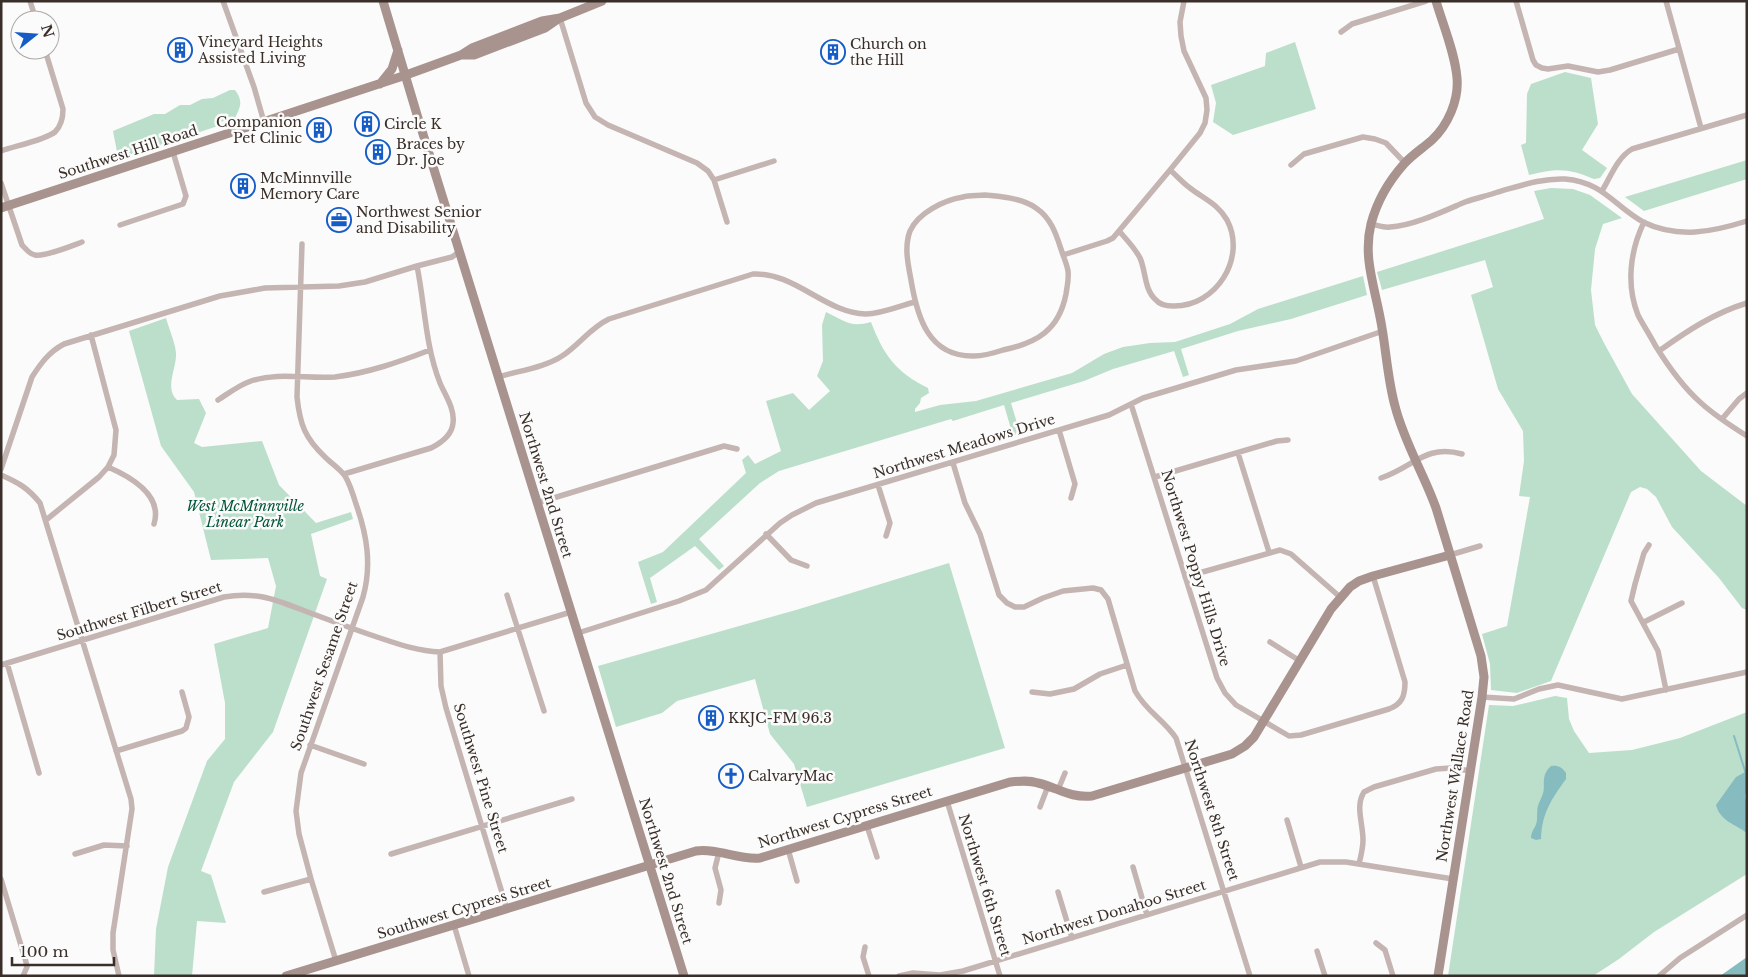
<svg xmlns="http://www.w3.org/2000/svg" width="1748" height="977" viewBox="0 0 1748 977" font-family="'Libre Baskerville',serif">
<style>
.green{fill:#bbdfcb}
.water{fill:#86bbc0}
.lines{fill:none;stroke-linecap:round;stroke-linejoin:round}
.stream{stroke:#86bbc0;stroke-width:2}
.street{stroke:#c4b5b2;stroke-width:5.5}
.secondary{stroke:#a9938e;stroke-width:9}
.labels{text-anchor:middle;stroke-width:5;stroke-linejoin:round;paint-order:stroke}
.poi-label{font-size:14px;fill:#392e28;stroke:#fbfbfb;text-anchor:start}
.street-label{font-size:14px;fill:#392e28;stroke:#fbfbfb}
.park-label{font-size:14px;font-style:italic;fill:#035538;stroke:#fbfbfb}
</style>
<rect width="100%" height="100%" fill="#fbfbfb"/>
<path class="green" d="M1295,42L1316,109L1233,135L1213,122L1216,103L1211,85L1265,66L1266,53Z
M1565,72L1591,78L1598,124L1582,150L1607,168L1600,178L1594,179C1568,168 1557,168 1529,175L1521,145L1526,143L1527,94L1531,84Z
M230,90H235C243,101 241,106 235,118L220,122L218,126L121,158L118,157L113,131L154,114H165L180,105H190L202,99L213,98Z
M1747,160V179L1644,211L1625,197Z
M1551,188L1573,189L1590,195L1622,218L1603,224L1595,249L1591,290L1595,325L1604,343L1632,394L1701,471L1747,506V610L1742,608L1719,578L1672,527L1656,497L1647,489L1640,487L1631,492L1551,681L1517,693L1491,690L1490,664L1482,634L1507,626L1530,497L1519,496L1524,461L1523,431L1498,389L1471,295L1493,287L1485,260L1382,290L1377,272L1544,219L1534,191Z
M1363,276L1367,295L1291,319L1238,331L1181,349L1189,375L1183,377L1174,351L1113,369L1084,381L1011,403L1020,433L1013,436L1004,405L953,421L951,419L779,471L760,483L699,539L724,566L719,570L695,546L650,578L657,602L651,604L638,562L663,552L746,473L742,460L748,455L755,464L781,451L766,401L793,393L809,410L830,391L817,376L823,361L822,325L826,312C845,321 850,328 871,322C884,356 896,372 928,388L929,393L921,398L920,403L915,409V412L940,405L976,401L1072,373L1104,354L1123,347L1150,343L1175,342L1230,324L1258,309Z
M166,318C169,329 175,342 176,353C177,368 164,388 177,400L199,399L206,413L194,443L202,447L262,441L279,485L316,523L351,512L353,519L311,534L320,576L327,579L273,732L234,782L201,871L211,875L226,923L197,921L192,976H154L156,929L168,867L207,761L225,739V703L214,644L268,628L276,586L268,558L211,560L194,492L161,446L129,331Z
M949,563L1005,748L807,807L794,764L770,734L755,679L677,701L662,713L616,727L598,666L796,610Z
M1555,696L1567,698L1569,719L1574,731L1589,753L1632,750L1680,738L1747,712V874L1654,932L1619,959L1593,976H1448L1489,705L1513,706Z"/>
<path class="water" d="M1551,766C1558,765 1562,767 1566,773V779C1551,800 1542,813 1541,839L1536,840L1531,838C1531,830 1537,827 1537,819C1538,805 1536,810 1542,796C1547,787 1539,777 1551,766Z
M1747,771V789L1745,796L1747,808V833C1735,824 1720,821 1716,805L1736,777Z
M1747,957V976H1720Z"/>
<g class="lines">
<path class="stream" d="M1734,736L1746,774V771"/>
<path class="street" d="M30,1L36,20
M223,1L254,87L264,122
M1516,1L1533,60L1536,65L1542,68L1548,69L1568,66L1598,72L1610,70L1679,49
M1666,1L1701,128
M560,18L586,103L595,117L608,125L697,163L708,171L714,180L727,222
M1341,32L1352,24L1426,1
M1,151C15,146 45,140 55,132C61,126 63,117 63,109L45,50
M1291,165L1304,154L1363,137L1375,139L1386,143L1405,163
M714,180L774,161
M1,183L22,245C26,249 29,254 35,255C45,257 71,246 82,242
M1602,191C1611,176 1617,158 1632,149L1747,115
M985,195C1003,197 1022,198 1036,208C1051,218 1056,234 1061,249C1063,256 1067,264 1068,271C1069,279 1067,287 1066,294C1059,330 1037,343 1003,350C994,353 983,356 974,356C928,357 917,316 911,280C908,264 904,247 910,231C918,213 944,200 963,197C970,195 978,196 985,195Z
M1644,222C1630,251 1626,285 1638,315C1643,325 1650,335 1655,345C1668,366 1682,386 1700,402C1714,415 1731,426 1747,436
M1371,224C1377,225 1384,228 1390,227C1413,226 1444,211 1465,202C1476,198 1487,196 1498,192C1520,186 1541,178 1565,179C1603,182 1614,206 1643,222C1678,239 1712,232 1747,221
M120,225L183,204L186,196L173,152
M1119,231C1126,239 1135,248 1140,258C1146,271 1144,290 1156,300C1160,305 1167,306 1173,306C1216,307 1247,258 1227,220C1217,203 1204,199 1190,188C1183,183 1177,176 1170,170
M302,244L297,397C300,425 305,438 325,457C331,463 340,469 345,476C350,484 353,494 356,504C367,535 372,565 363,597L301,773L296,811L299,834L311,879L336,961
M1063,255L1107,241L1113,238L1170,170L1200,133L1205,123L1207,110L1206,98L1184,51L1181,36L1180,22L1184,1
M1659,351C1687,331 1714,313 1747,303
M498,377C518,371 546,367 562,356C579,345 590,328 609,319L753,274C795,272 825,313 866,314C882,314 899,306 915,302
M218,400C229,393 239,385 251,381C278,372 307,379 335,377C368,373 399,362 430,350
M1131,404L1217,678L1225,693L1236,705L1289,736L1301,735L1389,709C1402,704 1405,696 1405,682L1373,576
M1722,419L1739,399L1747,393
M1059,430L1075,484L1071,498
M1238,453L1269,552
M953,463L965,503L980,534L999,595L1007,603L1015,607H1024L1043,598L1063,591L1093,588L1101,590L1108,599L1135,691C1147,712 1163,719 1176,738L1250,976
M108,467C131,477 163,495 154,524
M1,469L32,377C41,363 49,352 64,344L220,296L265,288L339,286L365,282L417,266L452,257L459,252
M344,474L431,448C441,443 452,435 453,423C455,409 445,395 440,383C425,345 425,305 417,266
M1,475C19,483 28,488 40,503L131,799L132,809L113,933V950L119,976
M1155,477L1277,441L1288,440
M1381,478C1414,467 1425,444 1462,454
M878,485L890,523L886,536
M537,503L724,446L737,449
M46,520L99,477L108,467L114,455L116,430L91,335
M766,534L791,560L807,566
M1649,545L1644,553L1635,584L1631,601L1658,651L1666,690
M1450,555L1480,546
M1185,577L1280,550L1291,554L1340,597
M507,595L544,711
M1644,622L1682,603
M578,633L679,601L706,590L780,523L792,515L816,503L1109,415L1143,398L1236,370L1296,361L1383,331
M1270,642L1300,661
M440,652L441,686L446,708L507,909
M7,663L39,773
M1,665L224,597C256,591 276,600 305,611C329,620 353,629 377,637C398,644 417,651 440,652L571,612
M1032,692L1050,694L1074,689L1100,674L1127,665
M1482,697L1514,699L1539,689L1558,685L1622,699L1747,672
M310,745L364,764
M116,751L182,731L186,728L189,717L182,692
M1058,790L1065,773
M947,801L1000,976
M1040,807L1048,786
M1287,820L1301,867
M867,826L877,857
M788,849L797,881
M719,852L715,868L721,890L719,903
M75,854L104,845L127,846
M391,854L572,799
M1359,864C1361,856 1363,848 1363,840C1363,823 1355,806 1364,792L1374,787L1436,769L1451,768L1471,771
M1133,867L1147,915
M1,879L26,962L27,967L23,976
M264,892L311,879
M1058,892L1072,938
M454,925L469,976
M1376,943L1385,950L1393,976
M865,947L863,957L869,976
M1317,951L1325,976
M899,976L913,973L940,975L963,971L1320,862H1346L1453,879
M1659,976L1680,958L1747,915"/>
<path class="secondary" d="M383,1L418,118L684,976
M1436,1C1443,25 1455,53 1457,78C1459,100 1448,125 1432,140C1423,148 1412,155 1404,164C1388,182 1377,201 1371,224C1363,256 1374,285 1380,317C1386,346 1387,377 1395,406C1404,442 1424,474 1436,508L1481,656L1484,677L1482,697L1438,976
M461,55H474L545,28L558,19
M380,84L392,69L398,50
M1,208L406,75L461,55L472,48L542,21L560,18L602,1
M286,976L696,851C718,848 738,860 760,858L1010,782C1020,781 1029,780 1038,783C1059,788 1069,798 1092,796L1232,754L1245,746L1254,737L1331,609L1350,587L1359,581L1373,576L1450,555"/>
</g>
<defs>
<symbol id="building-ring" viewBox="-11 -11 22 22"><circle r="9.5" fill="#fbfbfb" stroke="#155cc7" stroke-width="1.5"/><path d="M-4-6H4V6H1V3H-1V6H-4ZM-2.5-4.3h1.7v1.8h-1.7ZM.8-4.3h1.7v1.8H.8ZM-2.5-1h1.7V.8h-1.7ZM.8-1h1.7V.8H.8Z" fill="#155cc7"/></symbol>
<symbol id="office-ring" viewBox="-11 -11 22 22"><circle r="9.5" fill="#fbfbfb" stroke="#155cc7" stroke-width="1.5"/><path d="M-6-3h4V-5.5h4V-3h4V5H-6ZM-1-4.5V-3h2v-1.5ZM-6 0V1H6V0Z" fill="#155cc7"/></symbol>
<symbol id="church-ring" viewBox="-11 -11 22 22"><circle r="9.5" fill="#fbfbfb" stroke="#155cc7" stroke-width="1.5"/><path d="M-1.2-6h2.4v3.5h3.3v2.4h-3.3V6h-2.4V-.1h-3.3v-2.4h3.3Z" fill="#155cc7"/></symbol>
</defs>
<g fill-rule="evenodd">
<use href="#building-ring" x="166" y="36" width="28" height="28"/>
<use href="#building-ring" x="819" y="38" width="28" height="28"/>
<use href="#building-ring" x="353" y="110" width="28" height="28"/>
<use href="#building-ring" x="305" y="116" width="28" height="28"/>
<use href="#building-ring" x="364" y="138" width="28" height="28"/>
<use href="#building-ring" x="229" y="172" width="28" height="28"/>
<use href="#office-ring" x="325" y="206" width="28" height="28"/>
<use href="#building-ring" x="697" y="704" width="28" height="28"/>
<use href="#church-ring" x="717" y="762" width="28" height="28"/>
</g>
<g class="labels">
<g class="poi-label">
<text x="198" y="47">Vineyard Heights<tspan x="198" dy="16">Assisted Living</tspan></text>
<text x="850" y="49">Church on<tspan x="850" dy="16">the Hill</tspan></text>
<text x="302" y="127" text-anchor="end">Companion<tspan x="302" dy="16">Pet Clinic</tspan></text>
<text x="384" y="129">Circle K</text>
<text x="396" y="149">Braces by<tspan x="396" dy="16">Dr. Joe</tspan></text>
<text x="260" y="183">McMinnville<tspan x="260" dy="16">Memory Care</tspan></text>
<text x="356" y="217">Northwest Senior<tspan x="356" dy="16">and Disability</tspan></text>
<text x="728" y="723">KKJC-FM 96.3</text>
<text x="748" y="781">CalvaryMac</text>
</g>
<g class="street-label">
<text transform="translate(128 152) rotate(-18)" y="5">Southwest Hill Road</text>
<text transform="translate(964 446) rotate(-17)" y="5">Northwest Meadows Drive</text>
<text transform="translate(546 485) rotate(73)" y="5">Northwest 2nd Street</text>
<text transform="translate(1196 568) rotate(73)" y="5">Northwest Poppy Hills Drive</text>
<text transform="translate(139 611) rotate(-17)" y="5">Southwest Filbert Street</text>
<text transform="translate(324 666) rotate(-71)" y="5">Southwest Sesame Street</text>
<text transform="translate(1455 776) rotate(-81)" y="5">Northwest Wallace Road</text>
<text transform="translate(481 778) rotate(73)" y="5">Southwest Pine Street</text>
<text transform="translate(1212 810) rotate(72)" y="5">Northwest 8th Street</text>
<text transform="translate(845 817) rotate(-17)" y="5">Northwest Cypress Street</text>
<text transform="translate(666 871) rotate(73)" y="5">Northwest 2nd Street</text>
<text transform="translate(985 885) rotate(73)" y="5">Northwest 6th Street</text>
<text transform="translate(464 908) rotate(-17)" y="5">Southwest Cypress Street</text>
<text transform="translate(1114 912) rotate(-17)" y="5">Northwest Donahoo Street</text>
</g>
<g class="park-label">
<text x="245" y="511">West McMinnville<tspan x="245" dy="16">Linear Park</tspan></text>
</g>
</g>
<rect width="1748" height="977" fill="none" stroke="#392e28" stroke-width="5"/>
<g transform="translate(35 35) rotate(73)"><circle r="24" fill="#fbfbfb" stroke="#ada9a7"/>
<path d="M0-4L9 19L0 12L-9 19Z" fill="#155cc7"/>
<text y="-8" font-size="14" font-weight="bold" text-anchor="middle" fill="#392e28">N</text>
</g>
<path d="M12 957v8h102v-8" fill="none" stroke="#392e28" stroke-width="2.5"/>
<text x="20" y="957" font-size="15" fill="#392e28" stroke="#fbfbfb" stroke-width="4" paint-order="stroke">100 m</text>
</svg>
